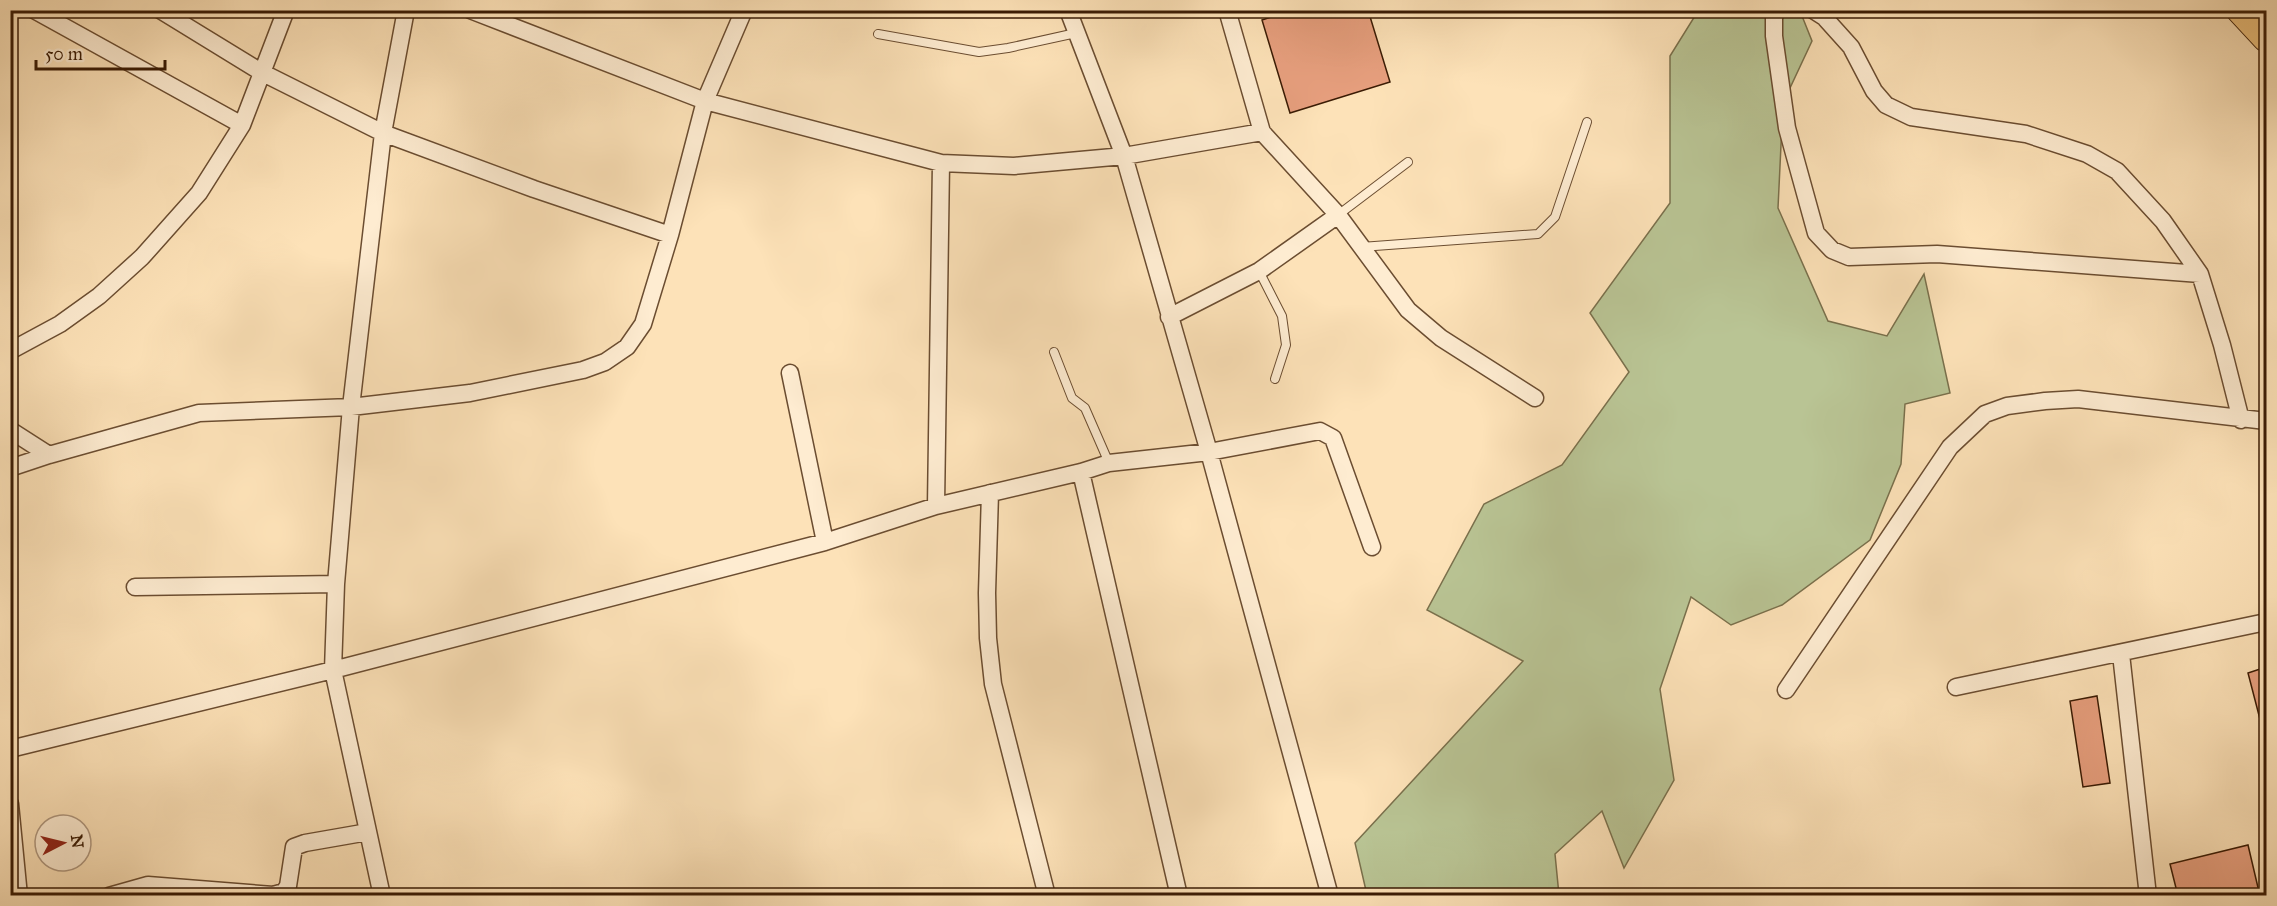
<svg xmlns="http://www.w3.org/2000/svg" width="2277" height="906" viewBox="0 0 2277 906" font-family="'IM FELL Great Primer',serif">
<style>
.green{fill:#b9c494;stroke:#7a704c;stroke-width:1.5}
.building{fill:#e79f7e;stroke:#3a1b04;stroke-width:1.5}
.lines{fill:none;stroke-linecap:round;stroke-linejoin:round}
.service-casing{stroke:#6b4d31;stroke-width:10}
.minor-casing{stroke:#6b4d31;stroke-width:19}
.primary-casing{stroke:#3a1b04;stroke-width:29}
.service{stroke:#feecd1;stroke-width:8}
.minor{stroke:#feecd1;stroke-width:16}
.primary{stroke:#eec17c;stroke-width:27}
</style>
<rect width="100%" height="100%" fill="#fde2b8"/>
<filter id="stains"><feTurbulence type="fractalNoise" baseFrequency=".00333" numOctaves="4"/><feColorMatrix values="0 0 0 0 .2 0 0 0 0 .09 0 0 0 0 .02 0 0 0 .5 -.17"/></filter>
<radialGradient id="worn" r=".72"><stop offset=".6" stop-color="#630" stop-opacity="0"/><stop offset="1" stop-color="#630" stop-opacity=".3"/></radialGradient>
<path class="green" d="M1698,11H1800L1812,41L1783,103L1778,208L1828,321L1887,336L1924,274L1950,393L1905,404L1901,464L1870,540L1782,605L1731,625L1691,597L1660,689L1674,780L1624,868L1602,811L1555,854L1559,895H1367L1355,843L1523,661L1427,610L1484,504L1562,465L1629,372L1590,313L1670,203V56Z"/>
<path class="building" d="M1292,10H1368L1390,82L1290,113L1262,20Z
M2266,667V727H2262L2248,673Z
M2097,696L2110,783L2083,787L2070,701Z
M2248,845L2260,896H2178L2170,864Z"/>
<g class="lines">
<defs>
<path id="service" d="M878,34L979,52L1008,48L1076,33
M1338,215L1408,162
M1361,247L1538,234L1555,217L1587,122
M1259,271L1282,316L1286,345L1275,379
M1054,352L1072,398L1085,408L1109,463"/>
<path id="minor" d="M34,10L242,125
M160,10L261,72L383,133L534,189L670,235
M470,10L705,101L941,163L1014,166L1124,156L1262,132L1227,10
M1068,10L1124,156L1209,452L1330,896
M1778,10L1774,16V36L1787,128L1816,233L1832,250L1849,257L1937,254L2200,274L2163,221L2117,171L2087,154L2026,134L1911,117L1886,105L1874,91L1851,47L1824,17L1813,10
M1262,132L1338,215L1408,310L1441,338L1535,398
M2200,274L2222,345L2241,420
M1169,317L1259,271L1338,215
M10,351L60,324L99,296L142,257L199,193L242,125L286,10
M790,373L825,542
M10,430L49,455
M10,468L49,455L199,413L351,407L470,393L583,370L605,362L627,347L643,324L670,235L705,101L744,10
M1081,472L1179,896
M990,493L987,593L988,638L993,684L1047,896
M936,506L941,163
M135,587L336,584
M2121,654L2148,896
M1956,687L2266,622
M1786,690L1950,447L1985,414L2007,406L2045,401L2078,399L2266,421
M10,749L333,670L825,542L936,506L1081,472L1109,463L1209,452L1320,431L1333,438L1372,547
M10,804L19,896
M109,896L148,885L273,895L284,892L288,886L294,847L305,843L368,832
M382,896L333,670L336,584L351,407L383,133L406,10"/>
<path id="primary" d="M2240,10L2266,38"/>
</defs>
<use href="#service" class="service-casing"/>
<use href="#minor" class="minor-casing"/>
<use href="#primary" class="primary-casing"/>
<use href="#service" class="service"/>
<use href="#minor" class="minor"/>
<use href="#primary" class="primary"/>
</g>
<rect width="2277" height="906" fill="none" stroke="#fde2b8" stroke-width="36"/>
<rect x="12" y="12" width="2253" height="882" fill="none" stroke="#3a1b04" stroke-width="3"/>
<rect x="18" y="18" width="2241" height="870" fill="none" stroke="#3a1b04" stroke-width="1.5"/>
<g transform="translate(63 843) rotate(83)"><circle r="28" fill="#feecd1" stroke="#b0987f" stroke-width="1.5"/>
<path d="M0-4.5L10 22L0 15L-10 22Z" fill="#8f2418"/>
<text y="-9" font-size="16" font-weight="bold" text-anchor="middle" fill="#3a1b04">N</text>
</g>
<path d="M36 60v9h129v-9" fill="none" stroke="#3a1b04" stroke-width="3"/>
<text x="45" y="60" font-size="18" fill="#3a1b04" stroke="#feecd1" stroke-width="4.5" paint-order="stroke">50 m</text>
<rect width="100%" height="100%" filter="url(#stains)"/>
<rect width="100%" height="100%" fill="url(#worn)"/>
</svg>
